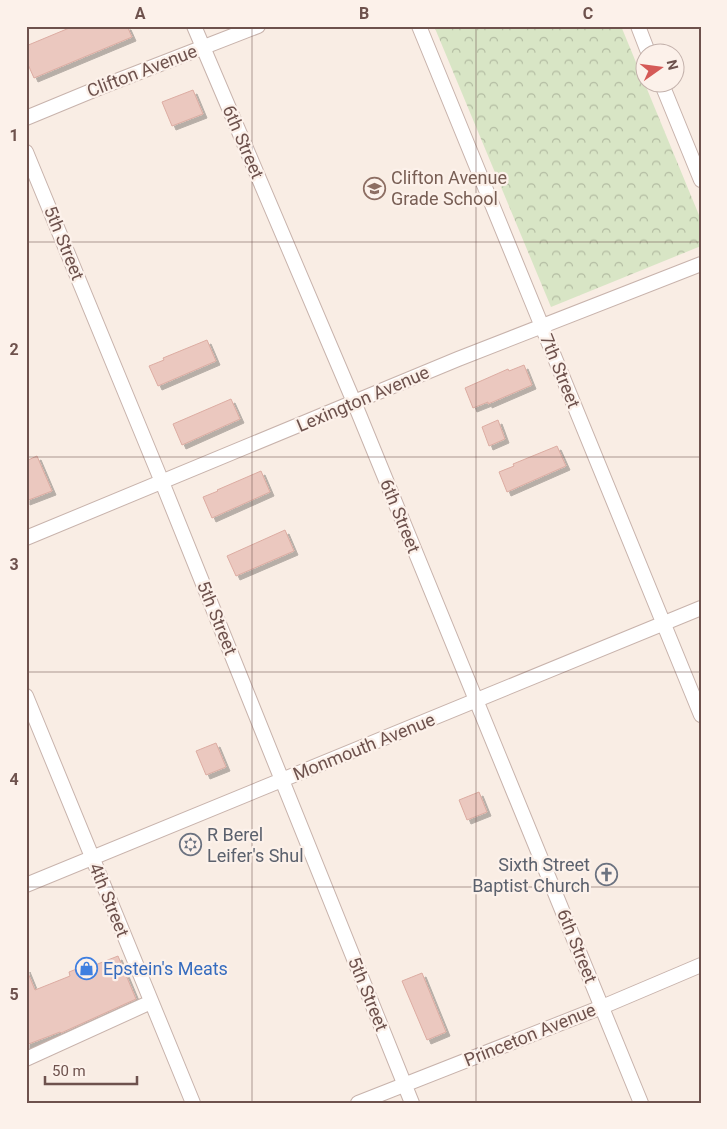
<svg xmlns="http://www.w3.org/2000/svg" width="727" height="1129" viewBox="0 0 727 1129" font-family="Roboto,sans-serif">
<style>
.park{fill:url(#park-crowns)}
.building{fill:#ebc8bf;stroke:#dcaca2;filter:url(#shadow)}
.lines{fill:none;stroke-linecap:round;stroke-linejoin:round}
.minor-casing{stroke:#c8b3ac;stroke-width:16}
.minor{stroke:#fff;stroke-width:14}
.grid{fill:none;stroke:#6e524d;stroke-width:1;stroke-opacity:0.55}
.labels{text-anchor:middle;stroke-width:4.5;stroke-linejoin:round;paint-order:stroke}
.street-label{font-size:18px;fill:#6e524d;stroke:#fcf1ea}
.education-label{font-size:18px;fill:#785e54;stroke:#fcf1ea;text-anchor:start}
.worship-label{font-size:18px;fill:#5b616d;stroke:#fcf1ea;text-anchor:start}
.shop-label{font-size:18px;fill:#366cbe;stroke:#fcf1ea;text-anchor:start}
.neatline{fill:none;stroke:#6e524d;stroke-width:2}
.grid-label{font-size:16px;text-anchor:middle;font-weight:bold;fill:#6e524d}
</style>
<defs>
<pattern id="park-crowns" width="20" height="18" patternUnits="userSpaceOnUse" patternTransform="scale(1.25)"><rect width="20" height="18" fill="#d8e5c5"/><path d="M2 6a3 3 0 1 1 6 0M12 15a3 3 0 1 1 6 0" fill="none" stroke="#b3bca2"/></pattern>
<filter id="shadow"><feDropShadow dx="4" dy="4" stdDeviation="0" flood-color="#0004"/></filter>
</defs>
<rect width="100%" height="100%" fill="#f9ede4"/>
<path class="park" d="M434,26H621L701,220V246L551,307Z"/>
<path class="building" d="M74,26H127L132,37L34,78L26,60V46Z
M193,90L203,114L172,126L162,102Z
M207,340L216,361L158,386L149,366L164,360L163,358Z
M524,365L532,385L488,404V402L473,408L465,388L508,369L509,371Z
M231,399L240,419L182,445L173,424Z
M498,420L505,439L489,446L482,427Z
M557,446L566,466L507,492L499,472L514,466L513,464Z
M37,456L52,491L26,501V461Z
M261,471L270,492L212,518L203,497L218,491L217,490Z
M285,530L294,551L236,576L227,556Z
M216,743L226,767L206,775L196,751Z
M479,792L487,812L467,820L459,800Z
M118,956L136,999L61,1033L60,1032L26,1045V968L35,990L70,976L69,972L89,964L90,967Z
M422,973L446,1032L427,1040L402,981Z"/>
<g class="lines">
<defs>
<path id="minor" d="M194,26L354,402L641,1103
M419,26L701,715
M638,26L648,52
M661,82L701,180
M26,118L101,87L258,26
M26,152L162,482L412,1103
M26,538L458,359L701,264
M26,696L193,1103
M26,885L701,608
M26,1059L151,1002
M358,1103L602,1007L701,965"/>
</defs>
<use href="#minor" class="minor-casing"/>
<use href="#minor" class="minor"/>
</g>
<path class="grid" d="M252,26V1103M476,26V1103M26,242H701M26,457H701M26,672H701M26,887H701"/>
<defs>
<symbol id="school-ring" viewBox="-11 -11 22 22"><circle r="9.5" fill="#fcf1ea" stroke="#8d6e63" stroke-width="1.5"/><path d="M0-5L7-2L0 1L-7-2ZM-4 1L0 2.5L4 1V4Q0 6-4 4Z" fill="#8d6e63"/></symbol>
<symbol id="synagogue-ring" viewBox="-11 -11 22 22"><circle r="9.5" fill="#fcf1ea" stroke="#6b7280" stroke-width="1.5"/><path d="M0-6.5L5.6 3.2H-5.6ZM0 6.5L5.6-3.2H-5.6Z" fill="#6b7280"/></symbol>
<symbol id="church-ring" viewBox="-11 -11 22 22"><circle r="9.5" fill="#fcf1ea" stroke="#6b7280" stroke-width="1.5"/><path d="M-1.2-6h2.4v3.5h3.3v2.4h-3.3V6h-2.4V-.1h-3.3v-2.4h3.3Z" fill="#6b7280"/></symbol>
<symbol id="shop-ring" viewBox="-11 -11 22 22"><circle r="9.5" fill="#fcf1ea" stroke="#3f7fe0" stroke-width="1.5"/><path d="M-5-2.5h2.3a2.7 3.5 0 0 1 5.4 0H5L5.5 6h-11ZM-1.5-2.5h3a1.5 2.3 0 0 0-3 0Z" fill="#3f7fe0"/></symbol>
</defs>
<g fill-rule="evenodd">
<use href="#school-ring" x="362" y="176" width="25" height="25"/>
<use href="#synagogue-ring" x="178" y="832" width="25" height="25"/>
<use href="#church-ring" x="594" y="862" width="25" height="25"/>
<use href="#shop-ring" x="74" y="956" width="25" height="25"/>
</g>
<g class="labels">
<g class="street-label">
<text transform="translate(142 71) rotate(-21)" y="6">Clifton Avenue</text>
<text transform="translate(243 142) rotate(67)" y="6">6th Street</text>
<text transform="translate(64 243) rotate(68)" y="6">5th Street</text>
<text transform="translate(560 371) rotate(68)" y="6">7th Street</text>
<text transform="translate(363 399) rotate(-23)" y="6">Lexington Avenue</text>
<text transform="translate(400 516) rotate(68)" y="6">6th Street</text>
<text transform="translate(217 618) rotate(68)" y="6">5th Street</text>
<text transform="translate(364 747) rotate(-22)" y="6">Monmouth Avenue</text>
<text transform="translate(109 900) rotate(68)" y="6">4th Street</text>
<text transform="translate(577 946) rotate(68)" y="6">6th Street</text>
<text transform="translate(368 994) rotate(68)" y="6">5th Street</text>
<text transform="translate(530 1035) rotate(-22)" y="6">Princeton Avenue</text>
</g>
<g class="education-label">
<text x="391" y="184">Clifton Avenue<tspan x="391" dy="21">Grade School</tspan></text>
</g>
<g class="worship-label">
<text x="207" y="841">R Berel<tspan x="207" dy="21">Leifer's Shul</tspan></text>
<text x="590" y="871" text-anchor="end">Sixth Street<tspan x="590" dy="21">Baptist Church</tspan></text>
</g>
<g class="shop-label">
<text x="103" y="975">Epstein's Meats</text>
</g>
</g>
<rect width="727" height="1129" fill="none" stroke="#fcf1ea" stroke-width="55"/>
<g transform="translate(660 68) rotate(76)"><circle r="24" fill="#fcf1ea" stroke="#c3b1ab"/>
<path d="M0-4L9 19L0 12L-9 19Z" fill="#d55a57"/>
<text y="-8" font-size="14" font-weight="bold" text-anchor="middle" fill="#6e524d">N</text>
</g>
<path d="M45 1076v8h92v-8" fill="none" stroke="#6e524d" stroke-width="2.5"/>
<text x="52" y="1076" font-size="15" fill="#6e524d" stroke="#fcf1ea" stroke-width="4" paint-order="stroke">50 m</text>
<rect x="28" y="28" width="672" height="1074" class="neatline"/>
<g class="grid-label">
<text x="140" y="19">A</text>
<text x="364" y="19">B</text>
<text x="588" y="19">C</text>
<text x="14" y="141">1</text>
<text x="14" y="355">2</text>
<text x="14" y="570">3</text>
<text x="14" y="785">4</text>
<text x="14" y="1000">5</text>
</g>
</svg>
